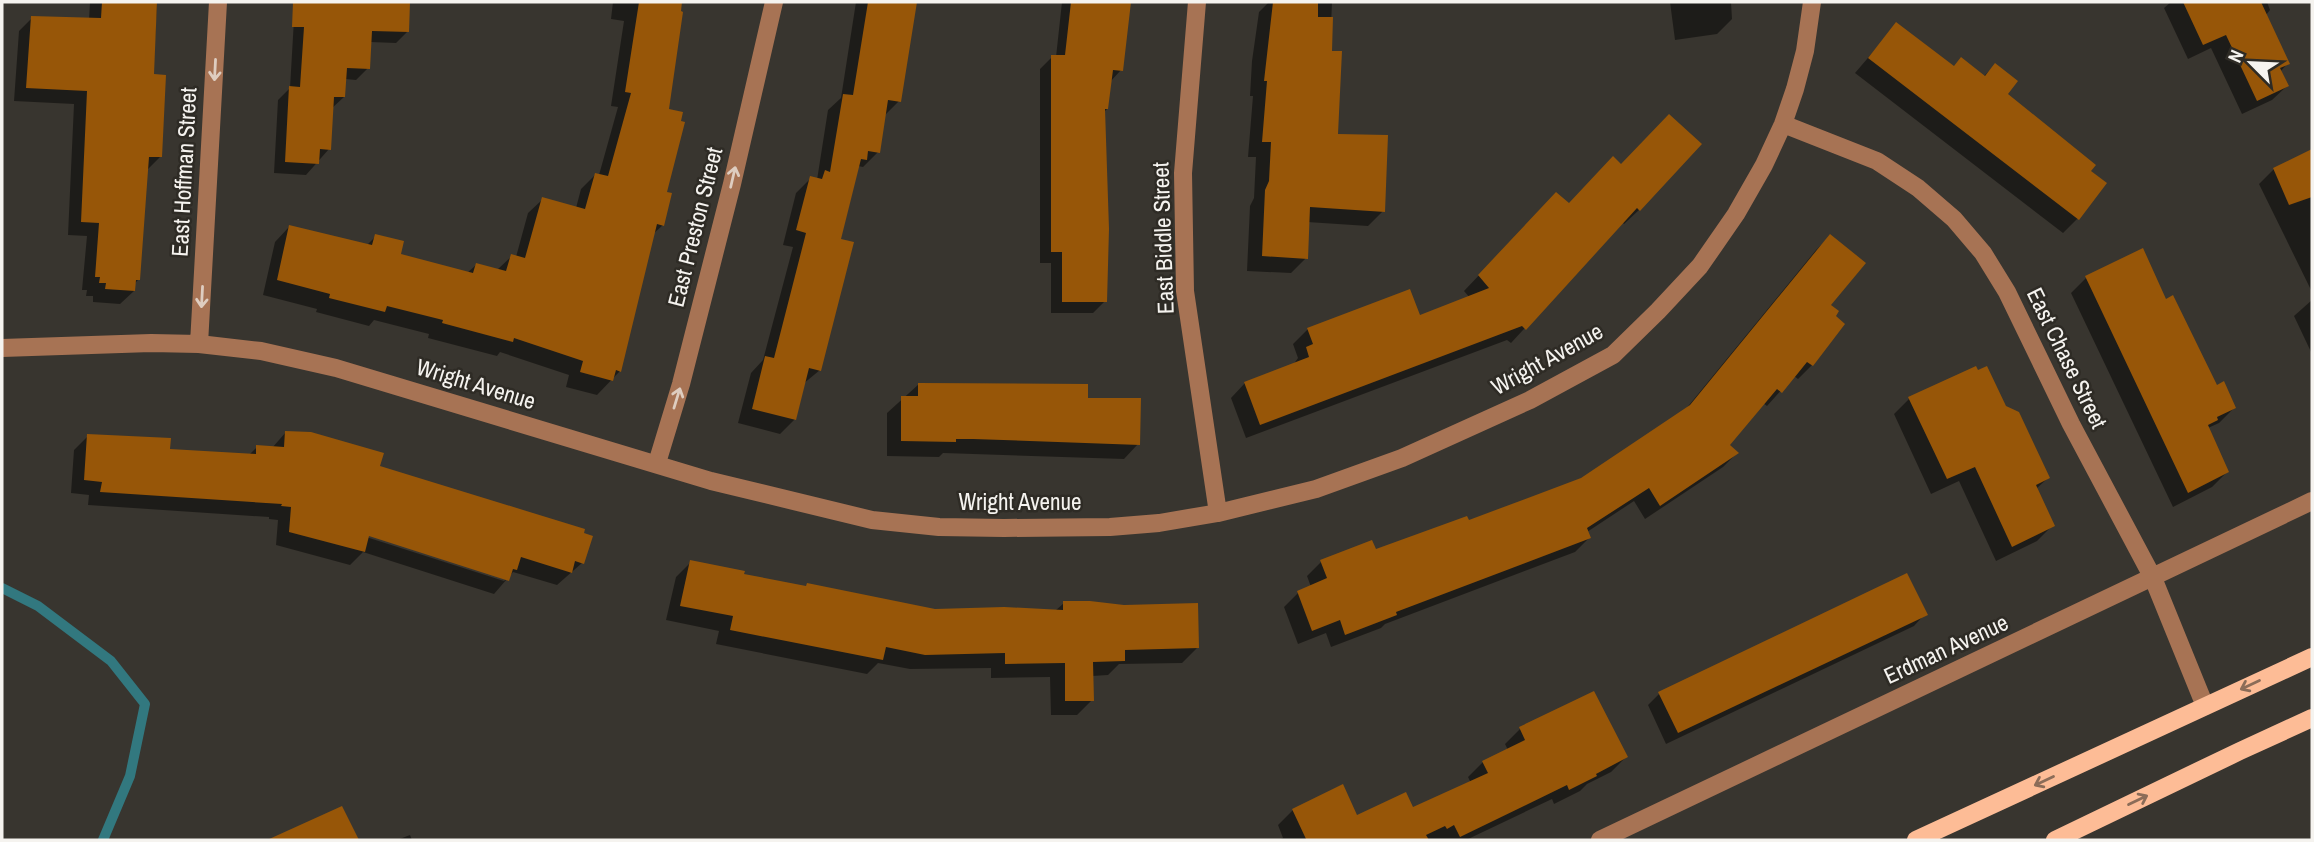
<svg xmlns="http://www.w3.org/2000/svg" width="2314" height="842" viewBox="0 0 2314 842" font-family="'Archivo Narrow',sans-serif">
<style>
.shadow{fill:#0007;fill-rule:evenodd}
.lines{fill:none;stroke-linecap:round;stroke-linejoin:round}
.stream{stroke:#32787f;stroke-width:10}
.building{fill:#975608}
.minor{stroke:#a77354;stroke-width:18}
.major{stroke:#fdbc96;stroke-width:18}
.oneway{stroke:#decdc0}
.oneway2{stroke:#8b6c58}
.labels{text-anchor:middle;stroke-width:5;stroke-linejoin:round;paint-order:stroke}
.street-label{font-size:23px;fill:#f5f3ef;stroke:#2e2b25}
</style>
<rect width="100%" height="100%" fill="#38352f"/>
<path class="shadow" d="M90,2H157L153,76L160,157L147,170L139,279L134,284V291L120,304L93,302V296H86L87,290H82L87,236L68,235L74,104L14,101L19,31L32,18L89,20Z
M295,2H408L407,32L396,43L370,42L368,68L356,80L345,79L344,97L331,109L329,149L306,175L274,173L278,100L290,88Z
M613,2H681L667,110L663,225L652,235L620,371L597,395L566,387L569,375L500,352L497,356L428,338L429,334L374,320L369,326L316,312L317,309L263,295L275,242L289,227L366,246L376,236L398,256L467,273L476,265L497,270L512,256L516,257L528,213L543,199L576,208L581,189L596,174L599,175L618,107L611,106L624,21L611,19Z
M856,2H915L899,101L884,116L878,152L863,167L858,166L839,240L820,370L803,384L795,419L780,434L738,423L751,373L763,360L793,247L783,245L796,193L811,178L817,180L828,110L841,98Z
M1062,2H1129L1121,70L1110,82L1107,109L1104,112L1105,301L1093,313H1051V263H1040V69L1052,57H1056Z
M1269,2H1332L1330,52L1336,135L1383,211L1368,226L1307,222L1306,258L1291,273L1247,271L1250,206L1254,198L1256,157H1248L1253,96H1250L1252,61L1259,12Z
M1670,2H1731L1732,19L1717,34L1675,40Z
M2171,2H2267L2270,10L2266,15L2288,63L2280,72L2287,86L2272,100L2242,114L2211,48L2188,59L2164,8Z
M1897,24L1953,68L1983,77L1995,65L2006,94L2089,171L2078,218L2063,233L1855,73Z
M2312,151V292L2259,184L2274,169Z
M1621,166L1639,210L1624,224L1622,222L1511,343L1507,340L1246,438L1231,398L1245,383L1293,365L1298,358L1293,344L1308,329L1419,317L1470,298L1464,291L1542,209L1569,205Z
M1830,236L1829,305L1834,316L1843,324L1812,365L1798,379L1794,376L1767,406L1763,403L1728,445L1737,453L1723,467L1645,519L1634,501L1587,532L1589,538L1575,552L1385,624L1381,628L1331,647L1326,633L1298,644L1284,607L1298,593L1311,587L1307,576L1321,562L1375,551L1468,522L1582,479L1685,410L1816,250Z
M2086,278L2165,301L2216,387L2234,408L2219,423L2208,428L2227,472L2212,487L2173,507L2071,293Z
M2312,300V354L2294,316Z
M919,384L1086,399L1138,444L1124,459L943,453L939,457L887,456V413Z
M1909,399L2005,408L2048,478L2036,489L2053,525L2037,541L1996,561L1959,481L1931,494L1894,414Z
M286,432L378,468L582,563L557,585L513,572L494,594L363,552L350,565L276,545L278,520L269,519V517L88,505L89,495L71,493L74,450L88,436L168,451L248,456L257,447L272,448ZM361,532L507,578L504,581L360,535Z
M691,562L742,576L935,611H1055L1064,603L1197,648L1182,663L1119,664L1108,675L1092,676V700L1077,715H1051L1050,677L991,678V668L910,669L878,663L867,674L716,644L719,631L666,620L676,577Z
M1925,614L1914,626L1666,744L1648,705L1660,693Z
M1520,729L1626,757L1611,772L1587,784L1580,791L1554,804L1552,799L1466,840H1278L1283,838L1278,825L1293,810L1357,817L1412,810L1471,783L1468,777L1483,762L1508,750L1505,744Z
M410,835L412,840H397Z"/>
<g class="lines">
<path class="stream" d="M2,588L38,606L111,661L145,704L130,776L103,840"/>
</g>
<path class="building" d="M102,2H157L154,74L166,75L162,157H149L140,280H136L135,291L105,289L106,283H99L100,277H95L99,223L81,222L87,91L26,88L31,16L101,18Z
M293,2H410L409,32L372,31L370,69L347,68L345,97H334L331,150L320,149L319,164L285,162L289,86L300,87L304,27H292Z
M639,2H682L681,11L683,12L669,109L683,112L681,121L685,122L667,192L672,193L664,226L657,224L621,372L616,370L613,381L580,372L583,361L514,338L513,342L442,323L443,320L387,306L385,312L329,298L330,294L277,280L289,225L372,245L375,234L404,241L401,254L473,273L476,263L506,271L511,254L525,258L542,197L585,209L595,173L608,176L631,93L625,92Z
M868,2H917L901,102L888,100L880,153L868,151L867,160L861,159L841,239L854,242L821,371L809,368L796,420L752,409L765,356L774,358L806,233L796,230L810,176L822,179L825,170L830,172L843,94L853,95Z
M1071,2H1131L1123,71L1113,70L1108,109H1105L1109,229L1107,302H1062V252H1051V55H1065Z
M1273,2H1318V17H1333L1332,51H1342L1338,134L1388,135L1385,212L1310,207L1308,259L1262,256L1265,190L1269,181L1271,142H1262L1267,81H1264Z
M2183,2H2261L2290,64L2280,68L2289,86L2257,101L2226,35L2203,45Z
M1896,22L1954,66L1961,57L1985,76L1995,63L2018,81L2008,94L2096,165L2091,171L2107,183L2079,220L1868,58Z
M1669,114L1702,144L1640,211L1637,208L1526,330L1522,326L1260,425L1244,382L1309,357L1306,347L1313,344L1307,328L1410,289L1420,315L1489,288L1478,275L1556,192L1569,203L1613,156L1621,164Z
M2312,149V197L2289,205L2273,168Z
M1830,234L1866,263L1831,305L1839,311L1836,316L1845,324L1813,366L1807,362L1782,393L1777,389L1730,445L1739,453L1660,506L1649,488L1587,528L1591,538L1396,612L1397,615L1345,635L1340,620L1312,631L1297,591L1327,578L1320,560L1372,540L1376,549L1467,516L1469,520L1581,478L1690,405Z
M2143,248L2166,299L2173,295L2217,385L2224,381L2236,408L2217,417L2218,420L2208,425L2229,472L2188,493L2085,276Z
M1976,366L1978,370L1987,366L2006,406L2019,412L2050,478L2036,485L2055,526L2012,547L1975,467L1947,479L1908,397Z
M918,383L1088,384V398H1141L1140,445L973,439H956V442L901,441V396H918Z
M285,431L311,432L384,453L380,466L585,529L584,533L593,536L584,564L575,561L572,573L521,557L517,570L513,569L509,581L369,536L365,552L289,532L291,507L281,506L282,504L100,492L102,482L84,480L87,434L171,438L170,449L256,454V445L284,447Z
M690,560L745,571L744,574L806,586L807,583L935,609L1004,607L1063,610V601H1090L1124,605L1198,603L1199,648L1125,650V661L1093,662L1094,701H1065V663L1005,664V653L925,655L886,647L883,660L730,630L733,616L680,606Z
M1907,573L1928,615L1678,733L1658,692Z
M1594,691L1628,757L1596,774L1597,776L1569,790L1567,785L1460,837L1454,825L1447,829L1445,826L1426,835L1429,840H1304L1306,839L1292,809L1343,784L1357,815L1406,792L1413,807L1488,773L1482,761L1525,740L1519,727Z
M342,806L359,840H267Z"/>
<g class="lines">
<path class="minor" d="M1197,2L1183,173L1185,291L1218,513
M1783,124L1877,161L1918,188L1954,219L1983,253L2007,292L2071,424L2153,578L2205,706
M199,344L218,2
M2,348L151,343L199,344L261,351L336,368L711,481L872,520L939,527L1004,528L1110,527L1159,523L1218,513L1316,489L1402,458L1530,400L1613,355L1658,311L1700,266L1736,214L1764,165L1783,124L1795,89L1805,51L1812,2
M657,463L681,384L732,184L774,2
M1600,840L2312,501"/>
<path class="major" d="M1916,840L2312,657
M2055,840L2240,751L2312,718"/>
</g>
<defs><path id="oneway-shaft" d="M-6 0H5M1.5-3L5.5 0L1.5 3" fill="none" stroke-width="1.6" stroke-linecap="round" stroke-linejoin="round" transform="scale(1.75)"/></defs>
<g class="oneway">
<use href="#oneway-shaft" transform="translate(215 70) rotate(93)"/>
<use href="#oneway-shaft" transform="translate(733 177) rotate(-77)"/>
<use href="#oneway-shaft" transform="translate(202 297) rotate(93)"/>
<use href="#oneway-shaft" transform="translate(677 398) rotate(-73)"/>
</g>
<g class="oneway2">
<use href="#oneway-shaft" transform="translate(2250 685) rotate(155)"/>
<use href="#oneway-shaft" transform="translate(2044 781) rotate(155)"/>
<use href="#oneway-shaft" transform="translate(2138 800) rotate(-26)"/>
</g>
<g class="labels">
<g class="street-label">
<text transform="translate(184 172) rotate(-87)" y="8">East Hoffman Street</text>
<text transform="translate(695 227) rotate(-76)" y="8">East Preston Street</text>
<text transform="translate(1163 238) rotate(-92)" y="8">East Biddle Street</text>
<text transform="translate(2067 358) rotate(64)" y="8">East Chase Street</text>
<text transform="translate(1547 359) rotate(-29)" y="8">Wright Avenue</text>
<text transform="translate(476 384) rotate(17)" y="8">Wright Avenue</text>
<text x="1020" y="510">Wright Avenue</text>
<text transform="translate(1946 649) rotate(-25)" y="8">Erdman Avenue</text>
</g>
</g>
<rect width="2314" height="842" fill="none" stroke="#f5f3ef" stroke-width="7"/>
<g transform="translate(2251 63) rotate(294)" stroke="#2e2b25" stroke-width="5" paint-order="stroke">
<path d="M0-5L12 26L0 18L-12 26Z" fill="#f5f3ef"/>
<text y="-10" font-size="19" font-weight="bold" text-anchor="middle" fill="#f5f3ef">N</text>
</g>
</svg>
